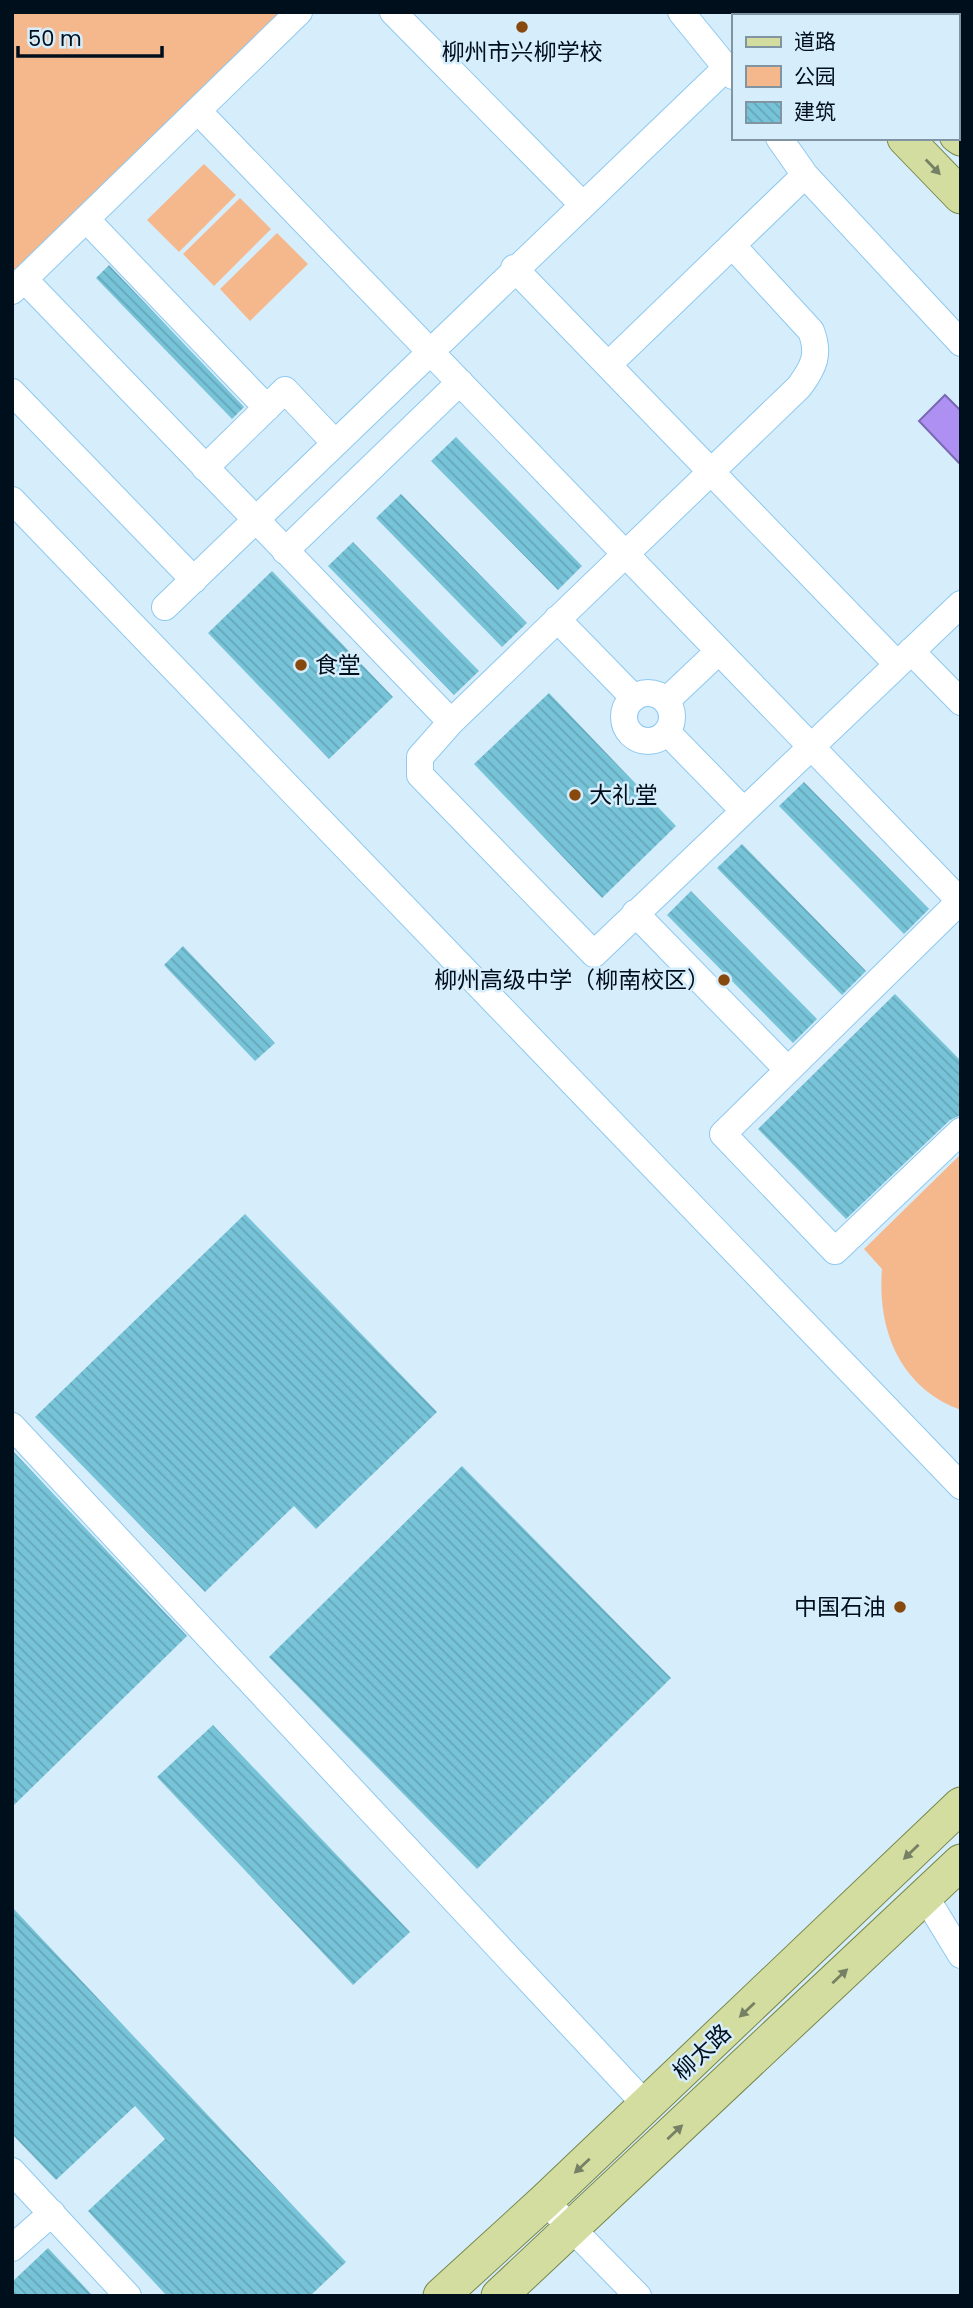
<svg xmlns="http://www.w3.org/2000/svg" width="973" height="2308" viewBox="0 0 973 2308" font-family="Poppins,'Noto Sans SC',sans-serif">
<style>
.park{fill:#f5b88c}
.water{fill:#ae90f3;stroke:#7a69b2;stroke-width:2}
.building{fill:url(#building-back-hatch)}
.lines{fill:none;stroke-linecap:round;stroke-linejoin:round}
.minor-casing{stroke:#8ec9ef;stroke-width:28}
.major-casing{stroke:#778749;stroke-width:37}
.minor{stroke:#fff;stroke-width:26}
.major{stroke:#d4dda0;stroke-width:35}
.oneway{fill:#758065}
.poi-dot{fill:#88490e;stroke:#d6edfc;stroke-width:2.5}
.labels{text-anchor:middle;stroke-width:5;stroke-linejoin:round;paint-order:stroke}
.poi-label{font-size:23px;fill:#000f1c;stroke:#d6edfc;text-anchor:start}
.street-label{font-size:23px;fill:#000f1c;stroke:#d6edfc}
</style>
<defs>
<pattern id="building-back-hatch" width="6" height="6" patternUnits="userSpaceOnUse" patternTransform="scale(1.75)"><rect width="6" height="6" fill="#77c3d8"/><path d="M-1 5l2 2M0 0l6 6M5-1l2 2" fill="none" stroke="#65a6b9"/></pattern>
</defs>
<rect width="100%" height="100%" fill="#d6edfc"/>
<path class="park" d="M12,12H290L12,297Z
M204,164L236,195L179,252L147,220Z
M240,198L271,229L214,286L183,254Z
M277,233L308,264L250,321L220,289Z
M961,1154V1410C900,1388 877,1330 882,1269L864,1249Z"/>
<path class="water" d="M945,395L961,411L960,464L919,421Z"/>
<path class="building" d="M109,265L244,407L232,419L96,278Z
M456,437L582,566L558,590L431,461Z
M401,494L527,623L502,647L376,518Z
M353,542L479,671L454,695L328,566Z
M272,571L393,697L329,759L208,633Z
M549,693L676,826L602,898L474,764Z
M804,782L929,909L904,934L779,806Z
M742,844L866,971L842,995L717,868Z
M691,891L817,1019L793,1043L667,915Z
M183,946L275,1043L255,1061L164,965Z
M895,994L961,1061V1115L950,1120L846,1219L758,1129Z
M245,1214L437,1412L316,1529L294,1506L205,1592L35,1417Z
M12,1450L187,1636L12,1807Z
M462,1466L671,1678L477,1869L269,1657Z
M213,1725L410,1932L353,1985L157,1777Z
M12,1907L346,2262L310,2296H167L88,2211L165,2139L135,2106L56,2180L12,2134Z
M48,2248L93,2296H12V2282Z"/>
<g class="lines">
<defs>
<path id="minor" d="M393,12L582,204
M681,12L733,76
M198,111L961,902
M779,138L805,175L961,343
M86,219L267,408
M732,245L811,331C820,354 814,367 799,387L451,722L420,757V775L594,954L961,604
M514,268L897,664
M24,279L451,722
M12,291L299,12
M608,365L805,175
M12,392L194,580
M205,468L285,390L335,443
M12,500L961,1486
M285,551L460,382
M165,607L727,67
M557,619L634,698
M911,651L961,702
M624 717a24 24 0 1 1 48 0a24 24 0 1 1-48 0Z
M666,701L719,651
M667,732L743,810
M960,901L723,1134L835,1251L961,1131
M635,913L787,1069
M12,1426L646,2105
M925,1896L961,1955
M12,2171L128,2296
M545,2201L638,2296
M12,2248L52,2213"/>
<path id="major" d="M782,12L786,16
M837,12L841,16
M957,135L961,138
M905,138L961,196
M441,2296L545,2201L961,1805
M499,2296L961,1862"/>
</defs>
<use href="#minor" class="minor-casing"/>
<use href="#major" class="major-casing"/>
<use href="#minor" class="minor"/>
<use href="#major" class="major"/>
</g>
<defs><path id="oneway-solid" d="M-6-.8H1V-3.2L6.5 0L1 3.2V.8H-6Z" transform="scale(1.75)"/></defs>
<g class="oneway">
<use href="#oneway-solid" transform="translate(933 167) rotate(46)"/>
<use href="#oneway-solid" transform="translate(911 1852) rotate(136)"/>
<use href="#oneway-solid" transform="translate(840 1976) rotate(-43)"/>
<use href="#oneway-solid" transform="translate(747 2010) rotate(137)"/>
<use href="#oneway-solid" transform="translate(675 2132) rotate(-43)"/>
<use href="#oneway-solid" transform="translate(582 2166) rotate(137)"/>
</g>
<g class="poi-dot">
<circle cx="522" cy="27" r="7"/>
<circle cx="301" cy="665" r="7"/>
<circle cx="575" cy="795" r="7"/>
<circle cx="724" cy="980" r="7"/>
<circle cx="900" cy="1607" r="7"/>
</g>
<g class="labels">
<g class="poi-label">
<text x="522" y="60" text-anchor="middle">柳州市兴柳学校</text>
<text x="315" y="673">食堂</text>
<text x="589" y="803">大礼堂</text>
<text x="710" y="988" text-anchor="end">柳州高级中学（柳南校区）</text>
<text x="886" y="1615" text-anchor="end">中国石油</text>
</g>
<g class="street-label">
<text transform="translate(702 2052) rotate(-43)" y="8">柳太路</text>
</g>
</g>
<rect width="973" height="2308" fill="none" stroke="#000f1c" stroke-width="28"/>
<rect x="732" y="14" width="228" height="126" fill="#d6edfc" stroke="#8094a2" stroke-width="2"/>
<rect x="746" y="37" width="35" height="10" fill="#d4dda0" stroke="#8094a2" stroke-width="2"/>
<text x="794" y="49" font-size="21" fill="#000f1c">道路</text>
<rect x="746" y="66" width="35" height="21" fill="#f5b88c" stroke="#8094a2" stroke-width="2"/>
<text x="794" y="84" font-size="21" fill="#000f1c">公园</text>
<rect x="746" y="102" width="35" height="21" fill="url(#building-back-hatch)" stroke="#8094a2" stroke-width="2"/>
<text x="794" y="119" font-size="21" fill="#000f1c">建筑</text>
<path d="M18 46v10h144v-10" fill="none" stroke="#000f1c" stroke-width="3.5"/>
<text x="28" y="46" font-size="21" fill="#000f1c" stroke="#d6edfc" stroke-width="5" paint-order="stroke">50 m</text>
</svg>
